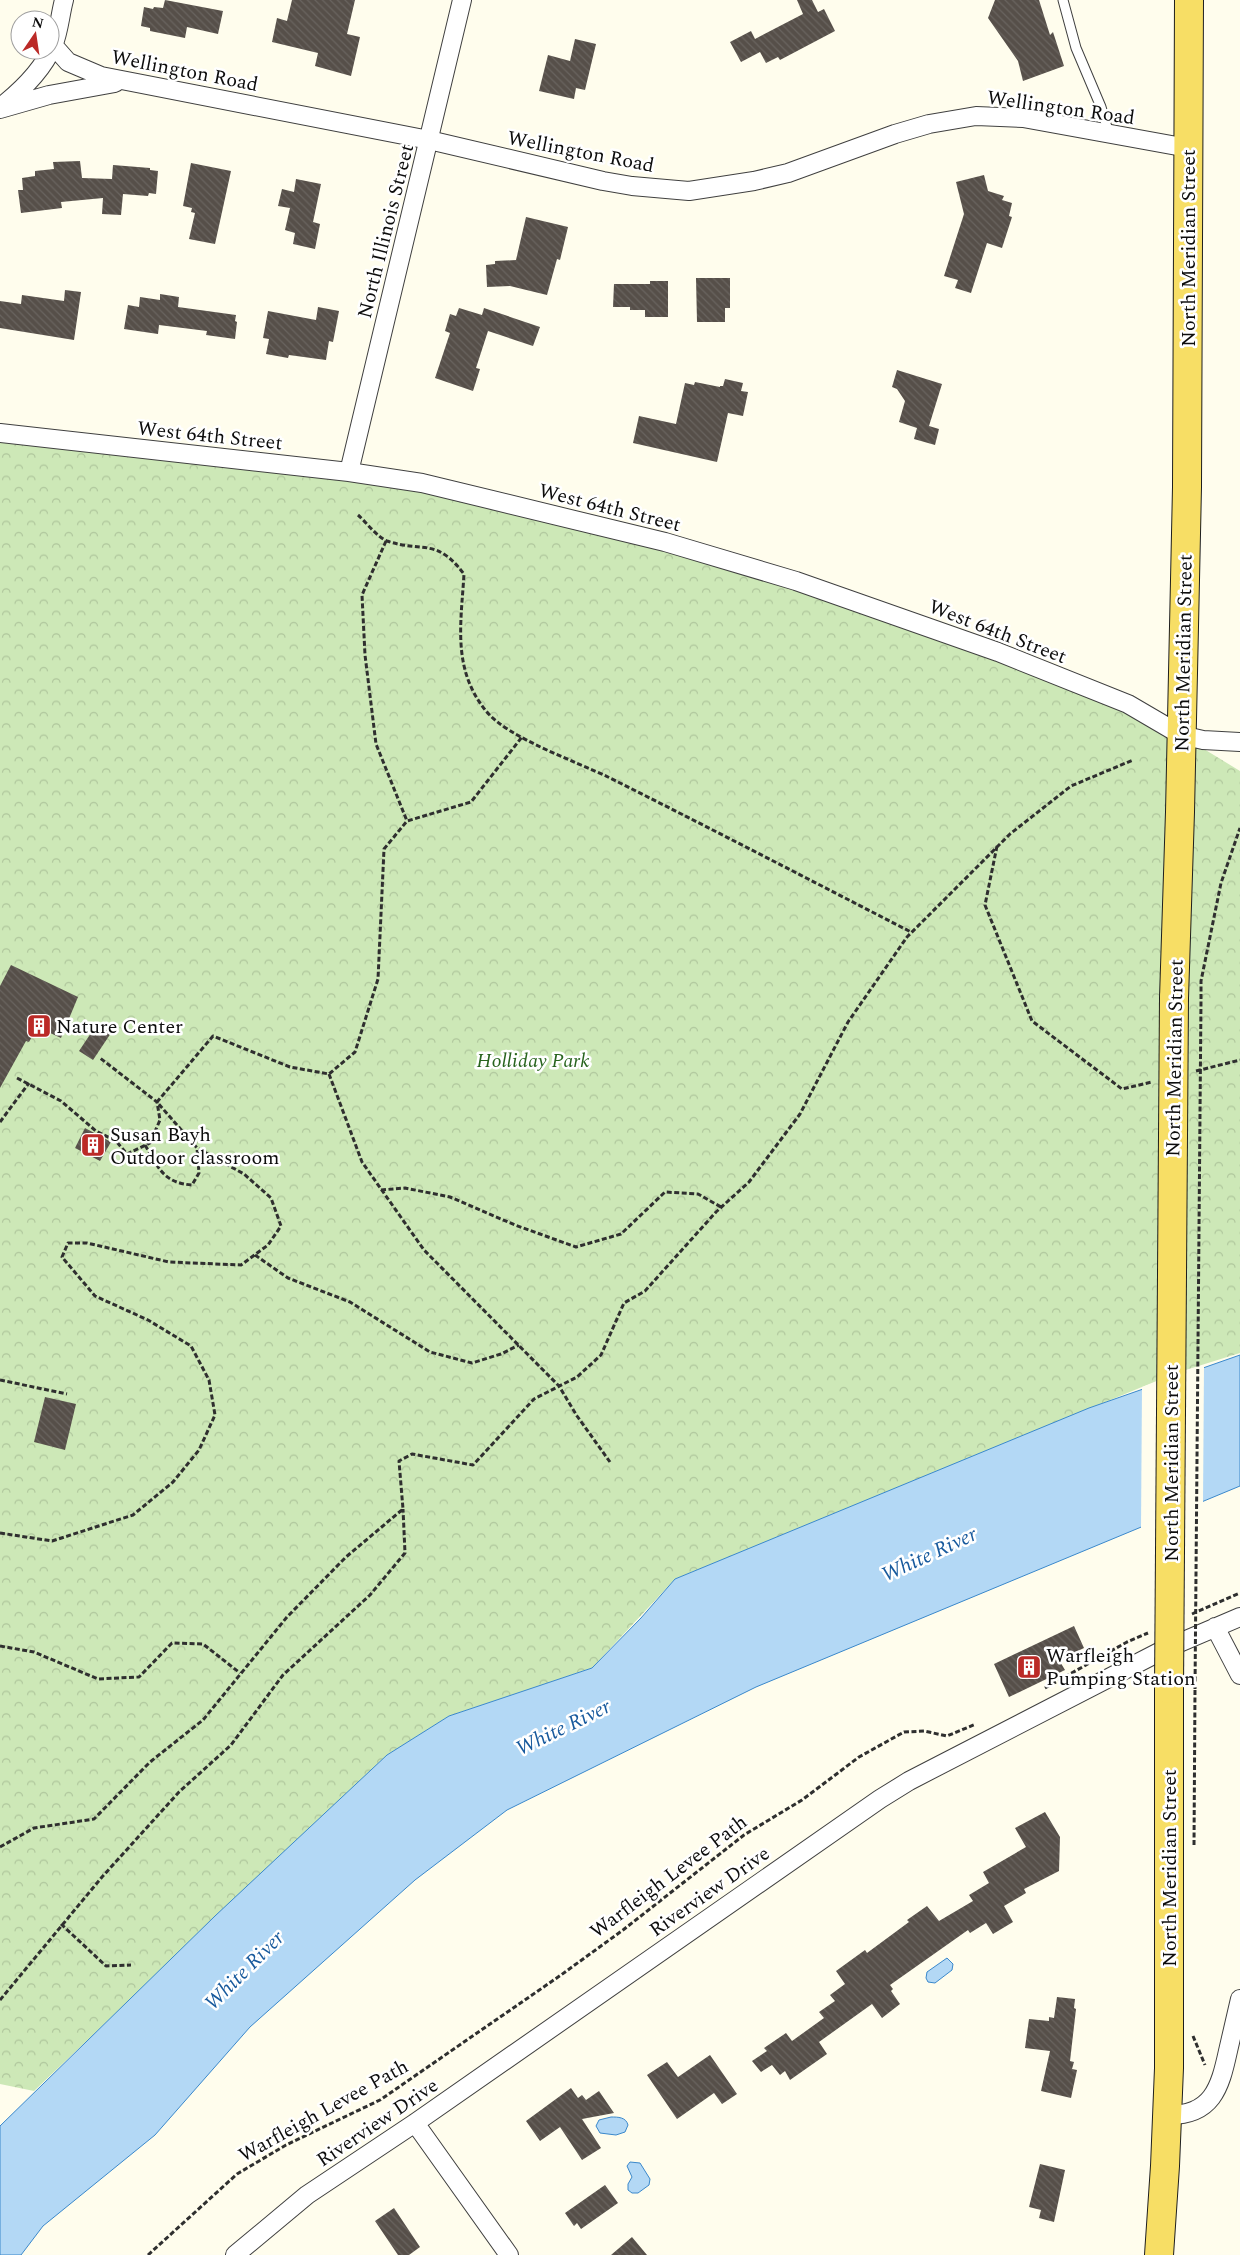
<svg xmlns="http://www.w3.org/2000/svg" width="1240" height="2255" viewBox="0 0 1240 2255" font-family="Spectral,serif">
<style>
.park{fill:url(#park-crowns)}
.water{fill:#b3d8f5;stroke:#3a88cb}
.pier{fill:#fffded}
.building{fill:url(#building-back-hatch)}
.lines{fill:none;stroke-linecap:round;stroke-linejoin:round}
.lane-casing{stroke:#404040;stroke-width:11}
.street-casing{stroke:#404040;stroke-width:20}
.primary-casing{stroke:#1e1e1e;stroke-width:30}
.path{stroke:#2f2f2f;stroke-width:3;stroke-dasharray:5 2.5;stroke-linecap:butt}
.lane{stroke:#fff;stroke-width:9}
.street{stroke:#fff;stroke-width:18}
.primary{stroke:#f7de65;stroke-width:28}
.primary-bridge-casing{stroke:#1e1e1e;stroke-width:30;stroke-linecap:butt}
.path-bridge{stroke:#2f2f2f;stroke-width:3;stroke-dasharray:5 2.5;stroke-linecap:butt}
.primary-bridge{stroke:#f7de65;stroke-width:28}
.labels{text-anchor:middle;stroke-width:5;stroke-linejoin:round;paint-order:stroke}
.street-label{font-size:20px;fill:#0d0d0d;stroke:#fff}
.poi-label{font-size:20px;fill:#0d0d0d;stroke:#fff;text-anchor:start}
.park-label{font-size:20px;font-style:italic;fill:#28641e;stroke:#fff}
.water-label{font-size:21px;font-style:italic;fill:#185a9d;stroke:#fff}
</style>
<defs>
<pattern id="park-crowns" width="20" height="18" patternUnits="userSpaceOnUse" patternTransform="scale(1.25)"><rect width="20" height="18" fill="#cde8b7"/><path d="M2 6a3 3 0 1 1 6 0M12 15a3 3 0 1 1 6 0" fill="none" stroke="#afc69c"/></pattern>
<pattern id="building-back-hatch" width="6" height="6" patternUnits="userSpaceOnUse" patternTransform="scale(1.25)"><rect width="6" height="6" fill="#564f49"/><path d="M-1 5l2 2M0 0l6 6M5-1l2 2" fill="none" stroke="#69645f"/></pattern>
</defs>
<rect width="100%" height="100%" fill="#fffded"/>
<path class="park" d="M0,433L349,472L665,542L998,652L1181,735L1240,771V1353L1176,1373L675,1579L592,1668L449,1716L387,1755L34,2091L0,2084Z"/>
<path class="water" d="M1240,1355V1486L756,1687L507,1810L415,1880L250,2027L155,2135L43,2226L21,2255H0V2126L215,1916L387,1755L449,1716L592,1668L641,1618L675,1579L1089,1408Z
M947,1958L953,1964L952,1970L935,1983L928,1982L926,1978L927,1972Z
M611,2117C618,2117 626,2117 628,2125L625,2132L616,2135L600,2133L596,2126L599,2120Z
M630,2162L640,2163L650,2179L649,2185L638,2193H632L628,2190V2184L632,2177L627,2166Z"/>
<path class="pier" d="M1204,1365L1203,1503L1141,1529L1142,1387Z"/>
<path class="building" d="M165,0L223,11L218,34L187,27L185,38L150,31V28L141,26L144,7L153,9L154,7L163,8Z
M292,0H355L347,34L360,37L351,76L315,66L318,53L272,42L277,18L287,21Z
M797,0H812L818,12L824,9L835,31L780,60L778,57L766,63L760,52L741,62L730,42L751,31L755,39L803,14Z
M995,0H1039L1050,35L1053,32L1064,66L1023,81L1018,61L988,18Z
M575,39L596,44L585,90L576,88L574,99L539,91L548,55L570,61Z
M80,161L82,178L112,179L113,165L150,168V170L158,171L156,194L149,193L148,196L123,194L121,215L102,214L103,198L61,202L62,208L21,213L18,190H23L22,178L35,176V171L54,169L53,162Z
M191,163L231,171L215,244L189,239L195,213L191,212L192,208L183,206Z
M984,175L988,191L1004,196L1002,200L1012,203L1009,216L1012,217L1002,248L987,243L971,293L955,288L958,280L944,276L964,214L956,182Z
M296,179L321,184L313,222L320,224L315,249L293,244L295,233L285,230L290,208L278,206L282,189L294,192Z
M526,217L568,227L560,260L557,259L547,295L510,286L487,287L486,265L495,264V261L516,260Z
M696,278H730V308H725V322H697Z
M650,281H668V317H645V310H630V307H613L614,284H650Z
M65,290L81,292L74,340L0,328V301L21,304L22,295L64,301Z
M160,294L179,297L178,307L236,315L235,321L237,322L235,339L206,335L207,331L159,325L158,334L124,329L128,305L139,307L140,297L160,300Z
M318,307L339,311L333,342L329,341L326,360L289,355L288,358L266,354L269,339L263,338L268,311L316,320Z
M459,308L482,315L484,308L540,327L533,346L488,331L476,368L480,369L473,391L435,378L450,333L445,331L450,314L456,316Z
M897,370L942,384L929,426L939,429L935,445L914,439L917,428L899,422L905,401L897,389L892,387Z
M725,379L743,383L741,391L748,392L743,416L728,413L717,462L633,443L639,416L676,424L685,383L694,385L695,382L720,387V386H723Z
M11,965L78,997L61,1038L37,1027L29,1042L26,1041L0,1088V986Z
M97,1024L111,1033L93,1060L79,1051Z
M85,1128L111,1142L100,1161L75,1148Z
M45,1397L76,1404L65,1450L34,1442Z
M1074,1626L1084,1648L1059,1660L1065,1670L1009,1697L994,1664Z
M1045,1812L1060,1837L1059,1871L1024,1889L1026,1893L1004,1906L1013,1922L993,1934L986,1923L970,1933L968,1930L890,1985L893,1989L891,1991L900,2004L882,2018L872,2004L819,2042L827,2054L790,2080L785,2071L780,2075L772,2065L761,2072L752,2061L767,2051L764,2048L786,2033L792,2041L824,2018L819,2012L835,2001L830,1995L845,1984L836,1971L865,1950L867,1953L909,1922L907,1920L927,1906L939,1921L973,1901L969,1895L989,1883L983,1872L1026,1847L1015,1828Z
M1057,1997L1075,1999L1074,2008L1076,2009L1070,2061L1074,2062L1072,2069L1077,2070L1071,2098L1041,2091L1050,2051L1025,2048L1029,2019L1049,2021V2017L1054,2018Z
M710,2055L737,2094L722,2104L714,2093L677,2119L647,2075L667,2062L678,2077Z
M571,2088L578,2098L582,2095L586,2100L599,2091L614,2113L582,2119L601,2148L582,2160L560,2127L540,2141L526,2121Z
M1040,2164L1065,2170L1054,2222L1039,2218L1041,2210L1029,2207Z
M605,2185L618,2203L581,2229L577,2223L574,2226L565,2213Z
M394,2208L420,2247L409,2255H398L375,2221Z
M632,2237L647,2255H611Z"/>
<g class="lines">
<defs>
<path id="lane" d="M1063,0L1076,48L1101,107L1109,134"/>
<path id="street" d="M53,45L68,62L101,76L429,140L603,181L632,186L689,191L754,181L788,173L895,134L929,124L976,116L1023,118L1188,148
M2,106C22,90 43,69 53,46C59,32 60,15 64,0
M0,109L49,95L115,83
M0,433L349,472L422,483L665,542L796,581L998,652L1128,704L1181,735L1203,740L1240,742
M349,472L462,0
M1215,1627L1240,1675
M1167,2115C1212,2116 1220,2088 1228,2051C1232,2034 1236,2016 1240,1999
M415,2123L509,2255
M235,2255L307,2195L415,2123L880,1799L909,1781L1165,1649L1240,1617"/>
<path id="primary" d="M1174,998L1180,812L1187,487L1189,0
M1159,2255L1165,2166L1169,2068V1689"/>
</defs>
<use href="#lane" class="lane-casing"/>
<use href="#street" class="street-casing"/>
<use href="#primary" class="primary-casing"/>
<path class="path" d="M358,515C366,522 377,537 387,541C423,553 436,537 464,574C461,624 452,669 486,711C508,738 575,761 608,777C710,828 810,880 911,932
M386,541L362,595L365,655L376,744L407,821
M997,846L985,905L1032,1021L1122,1089L1152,1082
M1201,999V981L1221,883L1240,828
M1196,1071L1240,1060
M329,1074L362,1162L424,1250L559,1386L577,1416L610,1462
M17,1078L61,1101L96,1131L116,1141L127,1154L150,1143L160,1120L157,1102L100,1058
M0,1122L29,1083
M145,1145C158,1167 163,1183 192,1185L199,1173L197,1148L157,1102L213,1036L290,1067L329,1074L355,1052L378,979L384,849L407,821L471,802L522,737
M381,1190L405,1188L450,1197L515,1225L576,1247L621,1234L665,1192L698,1194L721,1207
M255,1255L288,1278L350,1302L430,1352L472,1363L501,1354L519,1345
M0,1380L67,1394
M0,1533L52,1541L133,1515L173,1482L199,1450L215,1415L209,1380L191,1346L148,1320L95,1296L62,1257L68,1243H87L169,1262L241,1265L268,1245L281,1226L271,1198L244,1174L197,1148
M1192,1614L1240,1593
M0,1646L34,1652L98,1679L139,1677L172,1643L203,1644L240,1673
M1045,1688L1127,1642L1148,1633
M1194,1845L1195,1689
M0,1847L34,1828L94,1819L150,1762L203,1720L287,1617L346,1557L403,1509L399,1461L412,1454L473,1465L534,1399L577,1377L601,1355L624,1303L645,1291L716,1212L749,1182L800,1114L848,1022L907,937L1010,834L1071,786L1133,760
M61,1924L106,1966L131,1965
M0,2000L102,1877L179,1792L231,1745L283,1675L370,1595L405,1553L403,1509
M1193,2036L1205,2065
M148,2255L237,2174L286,2145L380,2100L561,1975L623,1930L744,1835L802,1800L859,1757L904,1732L924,1731L947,1736L976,1724"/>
<use href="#lane" class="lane"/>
<use href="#street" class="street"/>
<use href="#primary" class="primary"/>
<defs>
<path id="primary-bridge" d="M1169,1689L1174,998"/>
</defs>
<use href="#primary-bridge" class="primary-bridge-casing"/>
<path class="path-bridge" d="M1195,1689L1201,999"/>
<use href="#primary-bridge" class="primary-bridge"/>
</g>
<defs>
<symbol id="building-square" viewBox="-11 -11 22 22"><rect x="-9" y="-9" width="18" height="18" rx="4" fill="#bb2a27" stroke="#fff"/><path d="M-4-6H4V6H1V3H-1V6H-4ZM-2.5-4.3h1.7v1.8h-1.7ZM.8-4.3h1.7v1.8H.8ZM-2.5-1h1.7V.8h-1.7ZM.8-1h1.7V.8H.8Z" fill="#fff"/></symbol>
</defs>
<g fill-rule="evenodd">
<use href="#building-square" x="25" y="1012" width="28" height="28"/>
<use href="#building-square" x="79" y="1131" width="28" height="28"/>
<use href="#building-square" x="1015" y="1653" width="28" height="28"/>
</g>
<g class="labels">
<g class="street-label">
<text transform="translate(185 70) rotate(11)" y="7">Wellington Road</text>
<text transform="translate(1061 107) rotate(8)" y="7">Wellington Road</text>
<text transform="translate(581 151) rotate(11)" y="7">Wellington Road</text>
<text transform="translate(385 231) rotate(-76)" y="7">North Illinois Street</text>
<text transform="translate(1188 248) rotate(-90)" y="7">North Meridian Street</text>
<text transform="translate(210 435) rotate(6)" y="7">West 64th Street</text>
<text transform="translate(610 507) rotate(14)" y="7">West 64th Street</text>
<text transform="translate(998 631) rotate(21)" y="7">West 64th Street</text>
<text transform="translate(1183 653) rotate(-89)" y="7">North Meridian Street</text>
<text transform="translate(1174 1058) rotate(-89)" y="7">North Meridian Street</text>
<text transform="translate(1171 1463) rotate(-90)" y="7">North Meridian Street</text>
<text transform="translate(1169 1868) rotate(-90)" y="7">North Meridian Street</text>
<text transform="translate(668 1876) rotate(-37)" y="7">Warfleigh Levee Path</text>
<text transform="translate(709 1891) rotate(-35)" y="7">Riverview Drive</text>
<text transform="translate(323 2110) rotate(-29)" y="7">Warfleigh Levee Path</text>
<text transform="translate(377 2122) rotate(-34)" y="7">Riverview Drive</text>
</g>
<g class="poi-label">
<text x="56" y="1033">Nature Center</text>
<text x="110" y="1141">Susan Bayh<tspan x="110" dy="23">Outdoor classroom</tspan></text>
<text x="1046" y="1662">Warfleigh<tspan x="1046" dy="23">Pumping Station</tspan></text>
</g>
<g class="park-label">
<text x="533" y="1067">Holliday Park</text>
</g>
<g class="water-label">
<text transform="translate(929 1554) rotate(-25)" y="7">White River</text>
<text transform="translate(563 1727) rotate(-26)" y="7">White River</text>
<text transform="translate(244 1970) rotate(-45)" y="7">White River</text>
</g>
</g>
<g transform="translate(35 35) rotate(13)"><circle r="24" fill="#ffffff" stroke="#9e9e9e"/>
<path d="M0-4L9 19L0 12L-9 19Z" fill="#bb2a27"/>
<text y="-8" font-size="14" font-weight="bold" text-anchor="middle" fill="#0d0d0d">N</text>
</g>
</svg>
